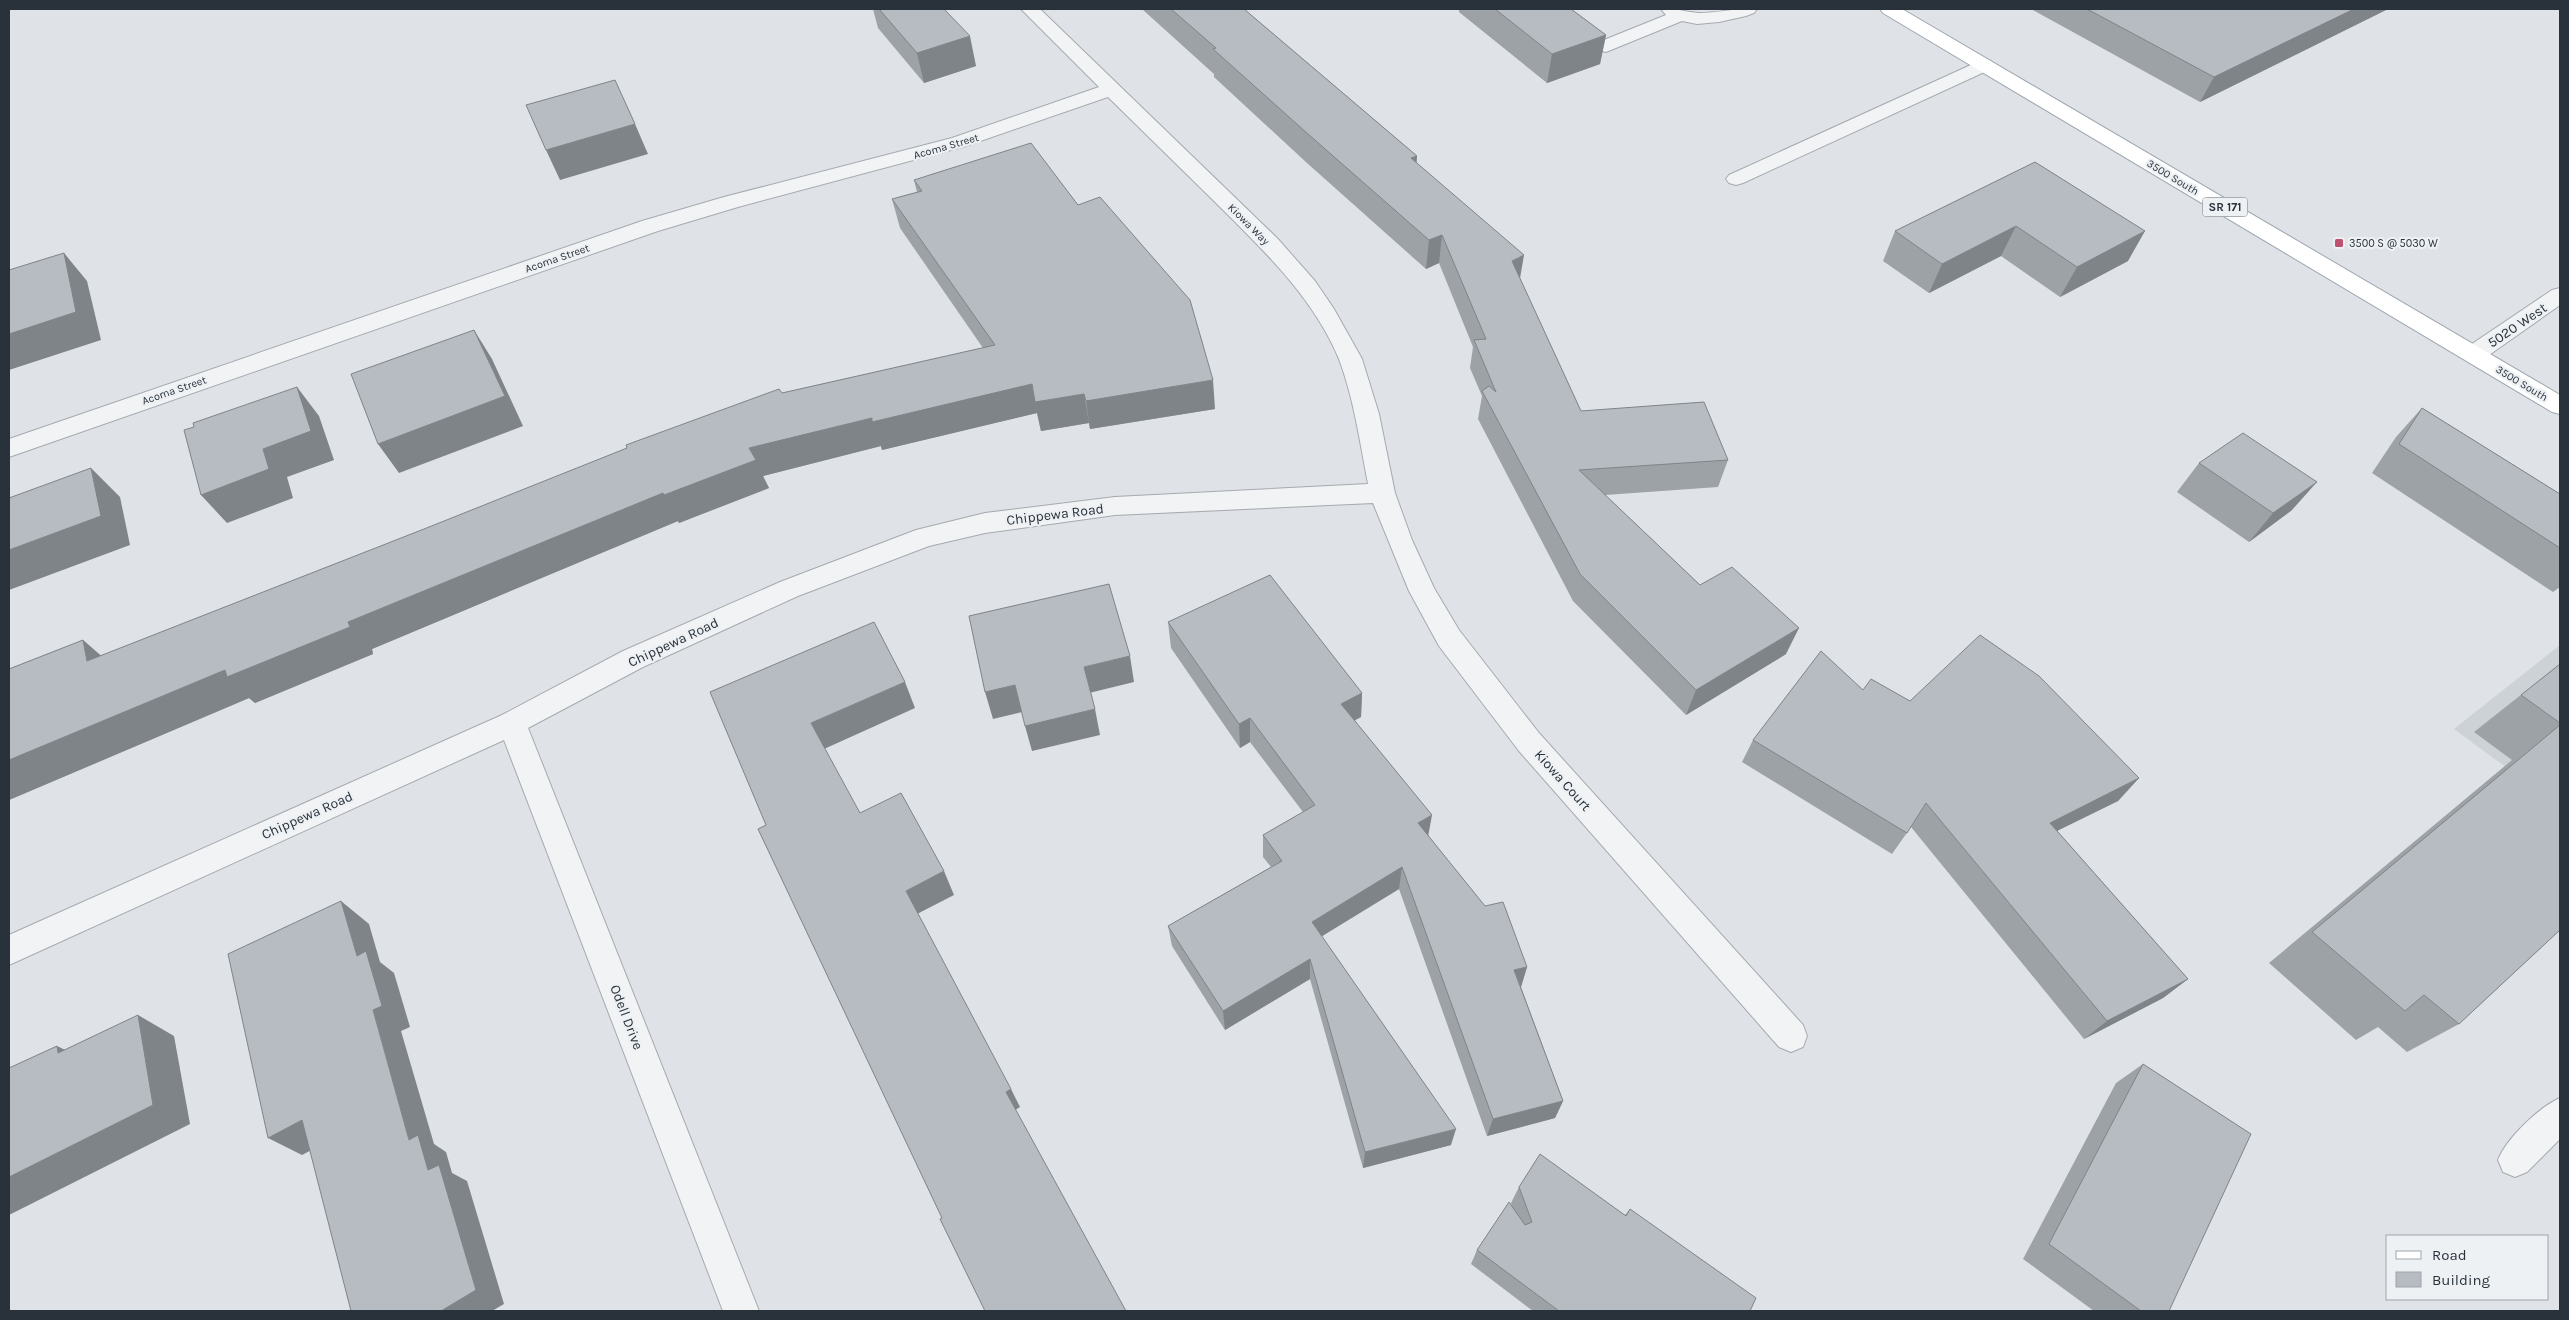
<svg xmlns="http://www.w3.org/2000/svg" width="2569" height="1320" viewBox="0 0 2569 1320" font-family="Karla,sans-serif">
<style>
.built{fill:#cdd2d7}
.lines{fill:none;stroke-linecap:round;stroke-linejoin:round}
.minor-casing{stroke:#a5aaaf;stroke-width:2}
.major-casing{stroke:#9fa8b0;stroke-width:2}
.minor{fill:#f1f3f5;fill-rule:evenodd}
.major{fill:#fff;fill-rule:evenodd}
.wall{fill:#9da2a7}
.shaded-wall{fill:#7f8488}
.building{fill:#b6bcc2;stroke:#7f8488}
.poi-dot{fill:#be516e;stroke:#eef1f4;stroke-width:2}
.labels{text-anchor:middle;stroke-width:4.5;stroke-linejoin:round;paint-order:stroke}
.far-street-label{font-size:11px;fill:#29323b;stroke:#eef1f4}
.far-poi-label{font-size:11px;fill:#29323b;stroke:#eef1f4;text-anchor:start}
.shield{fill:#eef1f4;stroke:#646b72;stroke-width:1}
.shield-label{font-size:12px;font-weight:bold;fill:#29323b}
.street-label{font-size:14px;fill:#29323b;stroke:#eef1f4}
</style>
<rect width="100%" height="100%" fill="#dfe2e6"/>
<path class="built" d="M2560,645V807L2454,729Z"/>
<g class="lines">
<defs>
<path id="minor" d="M1021,9H1040L1277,238L1315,281L1334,309L1362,359L1379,414L1395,493L1412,540L1434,588L1459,630L1539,733L1803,1025L1807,1036L1803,1047L1791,1052L1779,1047L1519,751L1439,646L1409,591L1373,503L1115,515L985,533L929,546L798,596L643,667L528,728L759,1311H723L504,740L9,965V935L502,715L623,651L780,582L916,530L985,513L1115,497L1368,484C1360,443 1354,399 1339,359C1313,296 1261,248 1213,200C1178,166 1143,131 1108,97L966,146L738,207L658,231L9,457V439L642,221L724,197L952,138L1099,87Z
M1661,9C1674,8 1686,12 1699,13C1719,13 1737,8 1757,9L1754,13L1746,16L1719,22L1697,24L1682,21L1606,52L1599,50L1597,46L1599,42L1666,15Z
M1984,59L1991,61L1993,65L1991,69L1743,183L1736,185L1729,183L1726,179L1729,175Z
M2560,288V305L2482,360L2474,362L2466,360L2462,354L2466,348L2552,290Z
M2560,1098V1139L2527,1172L2515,1177L2503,1172L2498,1160C2506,1139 2539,1107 2560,1098Z"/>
<path id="major" d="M1880,9H1902L2560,395V414L2552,412L1883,13Z"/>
</defs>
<use href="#minor" class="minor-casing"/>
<use href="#major" class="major-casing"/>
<use href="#minor" class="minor"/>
<use href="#major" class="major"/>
</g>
<path class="wall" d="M873,9H944L976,66L924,83L878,28Z
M1142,9H1244L1417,156L1416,163L1520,279L1581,411L1728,460L1718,487L1605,495L1700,585L1786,654L1686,715L1573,601L1478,419L1482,396L1470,368L1473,347L1439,263L1426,269L1307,163L1214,77V74Z
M1459,9H1571L1606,35L1600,64L1547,83L1459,12Z
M2031,9H2388L2200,102Z
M2035,162L2128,261L2060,297L2001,256L1929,293L1883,261L1895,231Z
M914,180L1215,409L1090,429L1089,423L1041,431L1037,413L882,450L881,446L763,476L769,488L679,523L678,521L372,649L373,654L255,703L249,698L9,800V669L83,640L101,656L782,393L983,348L900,228L892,199L917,192Z
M2422,408L2560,494V587L2553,592L2372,473L2396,437Z
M2199,463L2292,510L2249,542L2177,492Z
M1168,622L1362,693L1361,717L1355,720L1428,835L1527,967L1521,987L1563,1101L1555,1118L1487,1136L1399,889L1321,936L1451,1145L1363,1168L1310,979L1225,1030L1172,946L1168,926L1271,867L1263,857V835L1303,812L1250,742L1240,748L1171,648Z
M2560,664V930L2459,1024L2407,1052L2378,1027L2356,1040L2269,963L2512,760L2474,732Z
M1863,690L1910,701L2139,778L2118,801L2057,831L2188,979L2163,998L2084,1039L1911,827L1892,854L1742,762L1753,740Z
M2143,1064L2169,1311H2094L2023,1259L2116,1083Z
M1519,1187L1625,1215L1630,1209L1750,1311H1533L1471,1264L1477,1250L1512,1206L1511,1203Z"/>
<path class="shaded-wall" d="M2354,9H2388L2200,102L2214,77Z
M1606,35L1600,64L1547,83L1552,54Z
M970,36L976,66L924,83L917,53Z
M635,124L648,154L560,180L546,150Z
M1417,156L1415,184L1411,158Z
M2016,226L2001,256L1929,293L1942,264Z
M2145,231L2128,261L2060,297L2077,267Z
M1442,235L1439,263L1426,269L1429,240Z
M64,253L87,281L101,340L9,370V334Z
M1524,255L1519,284L1512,261Z
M474,330L492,359L523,426L399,473L378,444Z
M1213,380L1215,409L1090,429L1086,401Z
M1032,384L1084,394L1089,423L1041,431L1037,413L882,450L881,446L763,476L769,488L679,523L678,521L372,649L373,654L255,703L249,698L9,800V760L225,670L348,622L749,448L872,418Z
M297,387L319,416L334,460L287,477L293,498L227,523L201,495L263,449Z
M91,468L120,497L130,545L9,590V550Z
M2317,482L2292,510L2249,542L2273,513Z
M1799,628L1786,654L1686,715L1696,690Z
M83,640L114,667L87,661Z
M1130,656L1134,682L1089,693L1084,667Z
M905,682L915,708L824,749L811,723Z
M1015,685L1022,712L993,719L985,692Z
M1362,693L1361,717L1340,728L1341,704Z
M1095,709L1100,735L1032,751L1025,726Z
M1250,718V742L1240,748L1239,724Z
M2139,778L2118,801L2030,844L2050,823Z
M1432,815L1428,837L1418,823Z
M1402,867L1399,889L1311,943L1312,922Z
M944,871L954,895L917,914L906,891Z
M341,901L369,924L380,962L394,973L410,1027L401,1031L434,1144L446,1152L452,1173L467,1181L504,1304L492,1311H441L428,1170L409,1140L373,1010L357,956Z
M1310,959V979L1225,1030L1223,1011Z
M1527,967L1521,987L1514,970Z
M2188,979L2163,998L2084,1039L2107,1021Z
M138,1015L174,1036L190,1124L9,1215V1177Z
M57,1046L96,1065L58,1053Z
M1011,1089L1020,1107L1015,1110L1006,1092Z
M1563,1101L1555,1118L1487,1136L1493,1119Z
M302,1120L334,1138L302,1155L268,1138Z
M1456,1129L1451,1145L1363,1168L1365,1152Z"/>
<path class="building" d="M879,9H944L970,36L917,53Z
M1171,9H1244L1417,156L1411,158L1524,255L1512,261L1581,411L1704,402L1728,460L1579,470L1700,585L1732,567L1799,628L1696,690L1580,574L1482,391L1489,386L1496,392L1474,340L1486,339L1442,235L1429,240L1308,134L1213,49L1216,48Z
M1495,9H1571L1606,35L1552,54Z
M2087,9H2354L2214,77Z
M615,80L635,124L546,150L526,105Z
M1031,143L1078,205L1100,197L1190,300L1213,380L1086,401L1084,394L1035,402L1032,384L872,422V418L749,448L756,460L664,495L663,493L348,622L350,627L227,677L225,670L9,760V669L83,640L87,661L424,529L627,448L626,445L779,389L782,393L995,345L892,199L922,191L914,180Z
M2035,162L2145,231L2077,267L2016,226L1942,264L1895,231Z
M64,253L76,312L9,334V270Z
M474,330L505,396L378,444L351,374Z
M297,387L311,431L263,449L269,469L201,495L184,430L194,427L193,423Z
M2422,408L2560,494V548L2399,444Z
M2243,433L2317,482L2273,513L2199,463Z
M91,468L101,516L9,550V498Z
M1270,575L1362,693L1341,704L1432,815L1418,823L1485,906L1503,902L1527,967L1514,970L1563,1101L1493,1119L1402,867L1312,922L1456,1129L1365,1152L1310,959L1223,1011L1168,926L1282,861L1263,835L1315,805L1250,718L1239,724L1168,622Z
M1109,584L1130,656L1084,667L1095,709L1025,726L1015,685L985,692L969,616Z
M874,622L905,682L811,723L860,813L901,793L944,871L906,891L1011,1089L1006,1092L1126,1311H985L940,1219L942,1218L758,829L766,825L710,692Z
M1980,635L2039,676L2139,778L2050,823L2188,979L2107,1021L1926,803L1907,833L1753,740L1821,651L1863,690L1871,679L1910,701Z
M2560,664V723L2521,695Z
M2560,725V930L2459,1024L2424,995L2405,1011L2312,932Z
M341,901L357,956L366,951L382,1006L373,1010L409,1140L418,1135L428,1170L439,1165L476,1290L441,1311H351L302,1120L268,1138L228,954Z
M138,1015L153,1105L9,1177V1068L57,1046L58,1053Z
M2143,1064L2251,1134L2169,1311H2141L2049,1244Z
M1540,1154L1626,1216L1630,1209L1756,1298L1750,1311H1559L1477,1250L1509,1202L1525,1225L1532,1222L1519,1187Z"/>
<rect class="poi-dot" x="2334" y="238" width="10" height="10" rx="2.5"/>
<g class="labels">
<g class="far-street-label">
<text transform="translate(946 146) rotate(-16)" y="4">Acoma Street</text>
<text transform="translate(2173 177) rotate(31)" y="4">3500 South</text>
<text transform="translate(1249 224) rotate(45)" y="4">Kiowa Way</text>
<text transform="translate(557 258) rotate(-19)" y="4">Acoma Street</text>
<text transform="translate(2522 383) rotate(31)" y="4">3500 South</text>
<text transform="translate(174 390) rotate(-19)" y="4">Acoma Street</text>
</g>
<g class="far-poi-label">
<text x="2349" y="247">3500 S @ 5030 W</text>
</g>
<rect class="shield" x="2202.5" y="197.5" width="45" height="19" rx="4"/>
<g class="shield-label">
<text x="2225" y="211">SR 171</text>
</g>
<g class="street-label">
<text transform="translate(2517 325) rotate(-34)" y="5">5020 West</text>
<text transform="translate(1055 514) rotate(-7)" y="5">Chippewa Road</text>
<text transform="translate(673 642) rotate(-25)" y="5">Chippewa Road</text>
<text transform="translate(1563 780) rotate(48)" y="5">Kiowa Court</text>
<text transform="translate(307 815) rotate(-24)" y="5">Chippewa Road</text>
<text transform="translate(627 1017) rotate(69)" y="5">Odell Drive</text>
</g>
</g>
<rect width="2569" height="1320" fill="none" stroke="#29323b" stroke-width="20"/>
<rect x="2386" y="1235" width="162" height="65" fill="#eef1f4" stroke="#9fa5aa"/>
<rect x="2396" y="1251" width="25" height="8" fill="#ffffff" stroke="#9fa5aa"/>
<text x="2432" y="1260" font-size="15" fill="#29323b">Road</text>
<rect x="2396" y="1272" width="25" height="15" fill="#b6bcc2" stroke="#9fa5aa"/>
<text x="2432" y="1285" font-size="15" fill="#29323b">Building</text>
</svg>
